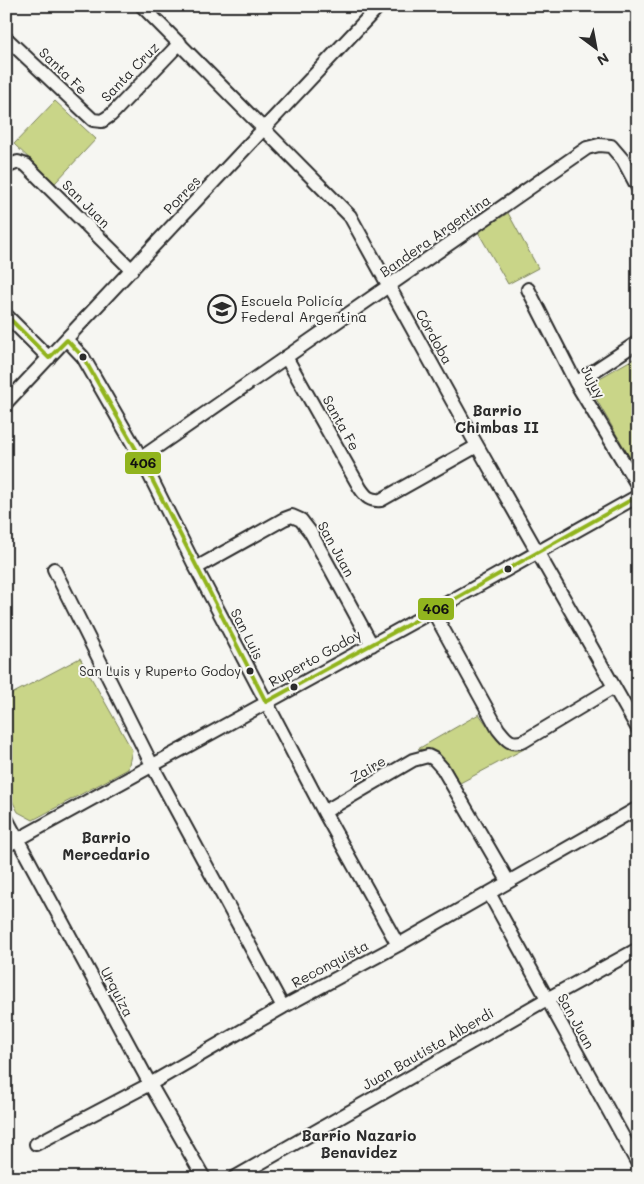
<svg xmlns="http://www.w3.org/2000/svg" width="644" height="1184" viewBox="0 0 644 1184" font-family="Mali,sans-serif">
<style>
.green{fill:#c9d588;stroke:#7a805a}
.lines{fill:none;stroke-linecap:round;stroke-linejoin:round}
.street-casing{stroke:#2b2b2b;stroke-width:16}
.street{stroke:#f6f6f2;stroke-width:12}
.bus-1-casing{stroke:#f6f6f2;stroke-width:8}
.bus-1{stroke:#91b41e;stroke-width:4}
.bus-dot{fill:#2b2b2b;stroke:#f6f6f2;stroke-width:2}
.labels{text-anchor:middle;stroke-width:4;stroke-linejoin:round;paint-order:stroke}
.bus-label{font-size:13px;fill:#2b2b2b;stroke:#f6f6f2;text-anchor:end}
.street-label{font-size:14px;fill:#2b2b2b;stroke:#f6f6f2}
.poi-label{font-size:14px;fill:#2b2b2b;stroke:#f6f6f2;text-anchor:start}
.neighbourhood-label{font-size:15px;font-weight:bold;fill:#2b2b2b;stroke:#f6f6f2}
.line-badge{stroke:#f6f6f2;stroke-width:2}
.pale-badge-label{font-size:14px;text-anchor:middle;font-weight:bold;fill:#111}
</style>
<rect width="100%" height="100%" fill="#f6f6f2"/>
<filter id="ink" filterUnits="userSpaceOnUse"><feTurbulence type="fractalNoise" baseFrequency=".02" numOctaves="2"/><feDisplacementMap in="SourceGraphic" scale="10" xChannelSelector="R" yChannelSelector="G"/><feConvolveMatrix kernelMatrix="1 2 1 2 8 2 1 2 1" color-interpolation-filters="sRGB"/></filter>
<g filter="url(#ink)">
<path class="green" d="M55,101L96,139L55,183L14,144Z
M508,213L538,268L508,284L478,232Z
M633,359L638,366V472L595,397L598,379Z
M80,658L132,750L128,769L33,820L18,812L6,789V697Z
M479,714L499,742L507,747L522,746L524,749L460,783C446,762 446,751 418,749Z"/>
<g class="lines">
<defs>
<path id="street" d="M142,6L350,216L475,442L638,729
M6,38L93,120L102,121L111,115L180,43
M6,167L18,162L26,165L132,270
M528,289L576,383L638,486
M6,315L49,358
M67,340L83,357L141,458L196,568L324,812L398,945
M286,357L360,488C366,497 370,501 381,500L477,446
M576,383L638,342
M6,403L379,6
M141,458L587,148L599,145L611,146L623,160L638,188
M196,568L284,519L292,516L301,520L311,533L372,645
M54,569L152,765L283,1007
M433,611L498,729C506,739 510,746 524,741L614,687
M324,812L413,760L428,756L434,759L443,769L508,881
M6,818L150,1084L204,1178
M6,846L433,611L638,496
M489,893L638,1164
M36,1144L150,1084L283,1007L398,945L638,808
M234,1178L547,999L638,949"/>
</defs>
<use href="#street" class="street-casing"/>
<use href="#street" class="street"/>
<defs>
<path id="bus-1" d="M6,315L49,358L67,340L83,357L141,458L266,702L433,611L638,496"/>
</defs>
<use href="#bus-1" class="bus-1-casing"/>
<use href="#bus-1" class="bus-1"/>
</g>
</g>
<defs>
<symbol id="school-ring" viewBox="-11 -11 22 22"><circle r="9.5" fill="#f6f6f2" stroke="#2b2b2b" stroke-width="1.5"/><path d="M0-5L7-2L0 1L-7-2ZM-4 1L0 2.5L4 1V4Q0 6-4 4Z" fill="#2b2b2b"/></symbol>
</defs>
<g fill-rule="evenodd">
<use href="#school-ring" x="206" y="293" width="32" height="32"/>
</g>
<g class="bus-dot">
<circle cx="83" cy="357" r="4.5"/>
<circle cx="508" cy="569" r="4.5"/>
<circle cx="250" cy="671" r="4.5"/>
<circle cx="294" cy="687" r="4.5"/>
</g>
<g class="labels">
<g class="bus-label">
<text x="241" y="676">San Luis y Ruperto Godoy</text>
</g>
<g class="street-label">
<text transform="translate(63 71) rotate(44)" y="5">Santa Fe</text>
<text transform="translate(130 72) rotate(-46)" y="5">Santa Cruz</text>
<text transform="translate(182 195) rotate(-47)" y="5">Porres</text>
<text transform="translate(86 204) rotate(45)" y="5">San Juan</text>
<text transform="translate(435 236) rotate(-35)" y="5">Bandera Argentina</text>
<text transform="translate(434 337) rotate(61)" y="5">Córdoba</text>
<text transform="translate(593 382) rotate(61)" y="5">Jujuy</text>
<text transform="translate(341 423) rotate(61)" y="5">Santa Fe</text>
<text transform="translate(336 549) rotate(61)" y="5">San Juan</text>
<text transform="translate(247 634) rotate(63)" y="5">San Luis</text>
<text transform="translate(315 658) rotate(-29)" y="5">Ruperto Godoy</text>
<text transform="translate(368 769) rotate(-30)" y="5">Zaire</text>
<text transform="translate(330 964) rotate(-28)" y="5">Reconquista</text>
<text transform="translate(117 992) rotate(62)" y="5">Urquiza</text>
<text transform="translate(576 1021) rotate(61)" y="5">San Juan</text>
<text transform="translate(428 1049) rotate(-30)" y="5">Juan Bautista Alberdi</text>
</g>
<g class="poi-label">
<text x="241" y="306">Escuela Policía<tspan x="241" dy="16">Federal Argentina</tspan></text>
</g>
<g class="neighbourhood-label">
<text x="497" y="416">Barrio<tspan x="497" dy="17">Chimbas II</tspan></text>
<text x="106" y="843">Barrio<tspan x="106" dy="17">Mercedario</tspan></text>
<text x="359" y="1141">Barrio Nazario<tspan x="359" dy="17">Benavidez</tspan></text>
</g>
</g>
<g class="line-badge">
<rect x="124" y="451" width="38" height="24" rx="5" fill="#91b41e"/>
<rect x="417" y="597" width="38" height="24" rx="5" fill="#91b41e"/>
</g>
<g class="pale-badge-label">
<text x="143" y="468">406</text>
<text x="436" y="614">406</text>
</g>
<rect width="644" height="1184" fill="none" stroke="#f6f6f2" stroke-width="25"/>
<rect x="12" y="12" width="619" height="1159" fill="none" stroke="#2b2b2b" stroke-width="2" filter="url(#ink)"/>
<g transform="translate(596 48) rotate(148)" stroke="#f6f6f2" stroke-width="4" paint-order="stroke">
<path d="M0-4L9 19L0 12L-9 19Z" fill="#2b2b2b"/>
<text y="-8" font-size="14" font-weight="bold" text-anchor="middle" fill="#2b2b2b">N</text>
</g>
</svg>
